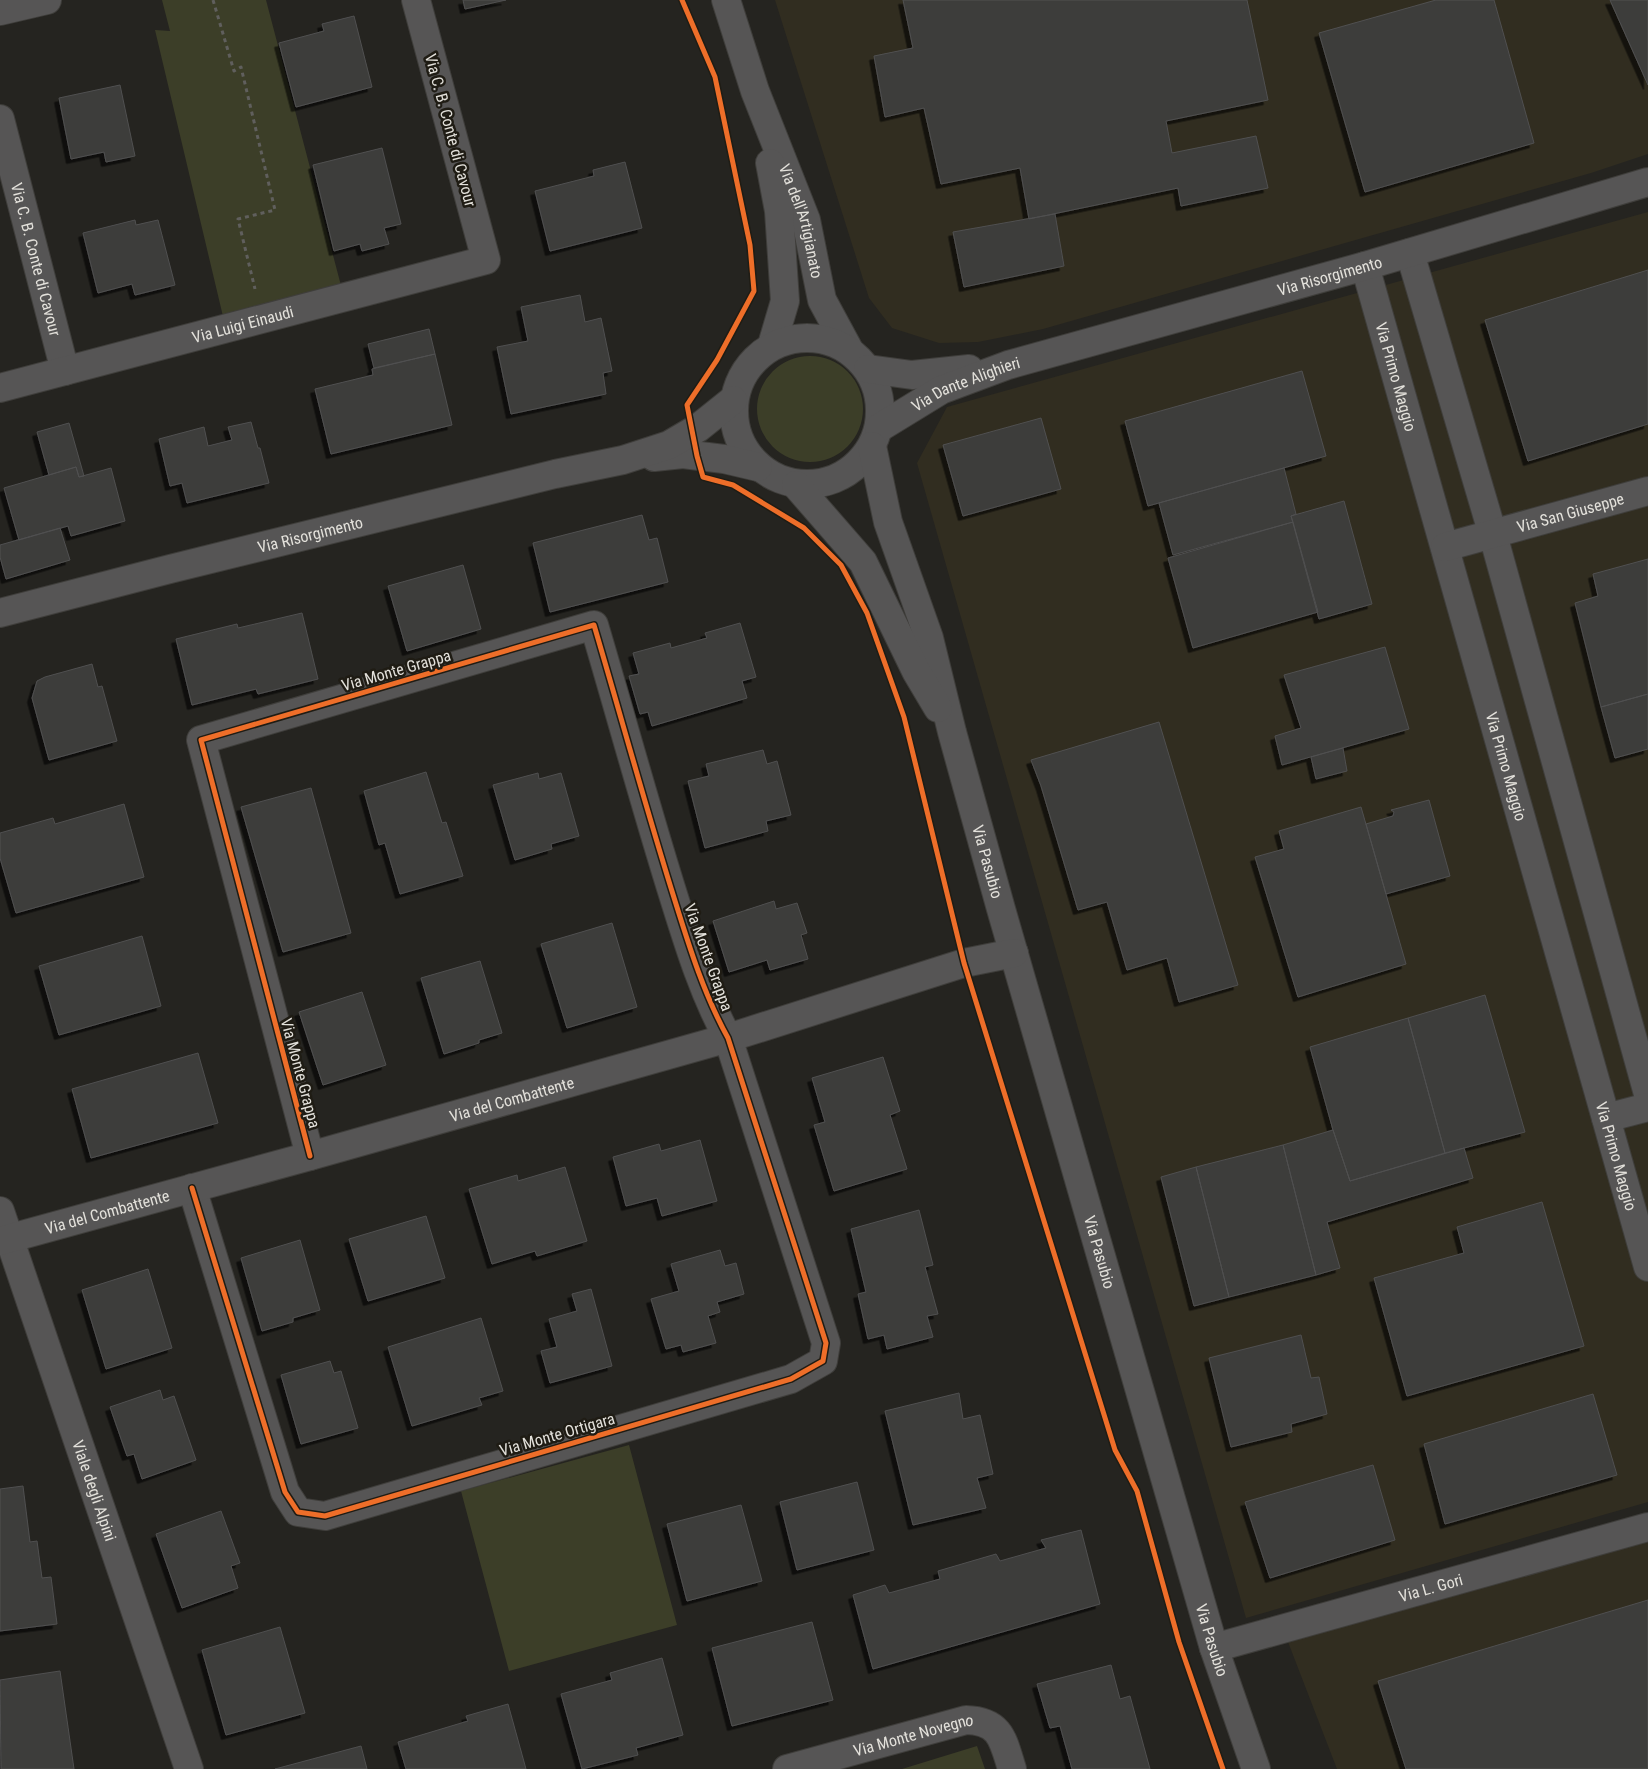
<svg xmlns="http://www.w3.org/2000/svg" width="1648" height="1769" viewBox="0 0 1648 1769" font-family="'Roboto Condensed',sans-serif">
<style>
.built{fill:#312d20}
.green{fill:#3c3e28}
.building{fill:#3c3c3b;stroke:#505050;filter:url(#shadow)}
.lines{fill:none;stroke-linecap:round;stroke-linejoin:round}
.minor-casing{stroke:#3f3e3b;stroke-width:30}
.path{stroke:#605f5d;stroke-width:3;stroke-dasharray:4 4;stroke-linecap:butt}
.minor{stroke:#565555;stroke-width:28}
.cycleway-casing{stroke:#1f1c14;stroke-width:8}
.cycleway{stroke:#ee6e29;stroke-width:5}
.labels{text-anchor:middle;stroke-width:5;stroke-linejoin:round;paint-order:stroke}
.street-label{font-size:16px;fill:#e3e1db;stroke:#1f1c14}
</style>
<defs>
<filter id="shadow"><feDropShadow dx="-4.5" dy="4.5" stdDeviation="0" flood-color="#0009"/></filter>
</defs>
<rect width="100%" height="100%" fill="#252420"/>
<path class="built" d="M775,0H1648V154L1591,173L1043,329L978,342L939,343L892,328L869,298Z
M1648,212V1502L1246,1618L917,463L947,407Z
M1648,1524V1769H1337L1283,1629Z"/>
<path class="green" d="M162,0H266L344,297L226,329L155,30L170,31Z
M757 409a53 53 0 1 1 106 0a53 53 0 1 1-106 0Z
M629,1445L677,1625L509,1671L461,1491Z
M977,1746L985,1769H902Z"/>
<path class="building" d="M463,0H506L465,9Z
M903,0H1247L1268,100L1166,121L1172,153L1256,136L1268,188L1181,206L1178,188L1029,219L1020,168L941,184L924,108L885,117L874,56L913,48Z
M1436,0H1494L1534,143L1365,192L1319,33Z
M1610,0H1648V85Z
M354,16L372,87L296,107L279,43L324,31L322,24Z
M120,85L135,156L106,162L104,152L71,159L59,98Z
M382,148L401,224L384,228L389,244L362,251L360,244L334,251L313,165Z
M625,162L642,228L550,251L535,191L594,176L593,170Z
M1055,214L1064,266L964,287L953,232Z
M135,220L136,225L158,220L175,285L135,295L132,284L98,293L83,233Z
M1648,270V424L1528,461L1485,320Z
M580,295L585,322L601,318L612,371L603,373L606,394L511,414L497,347L528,341L521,307Z
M429,329L435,354L374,368L368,344Z
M435,354L452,425L331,454L315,389L373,375L372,369Z
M1302,371L1326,456L1148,506L1125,421Z
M1041,418L1061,489L963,516L943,445Z
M251,422L258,448H260L269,483L187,503L182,483L170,486L159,439L204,427L208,446L232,440L228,427Z
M69,423L84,476L79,477L76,467L49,475L37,432Z
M76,467L79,477L111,468L125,521L71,536L68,526L19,540L4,488Z
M1284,468L1296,514L1291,516L1293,522L1173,555L1159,503Z
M1344,501L1372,604L1319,619L1291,516Z
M642,515L649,540L657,538L668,582L550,612L533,543Z
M1293,522L1318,612L1193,648L1168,558Z
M60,528L70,560L6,579L0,557V545Z
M1648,559V694L1601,707L1575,603L1598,596L1593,574Z
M463,565L481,629L407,651L388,586Z
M302,613L318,679L258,694L256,689L192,705L176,639L237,624L238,628Z
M740,623L756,677L742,681L747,698L652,726L648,712L640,714L629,676L639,674L633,653L670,643L671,648L707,638L705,633Z
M1385,647L1409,729L1282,765L1275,736L1301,728L1284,675Z
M92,664L98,687L102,686L117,741L49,760L32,698L37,681L45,677Z
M1648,694V749L1615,758L1601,707Z
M1159,722L1238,985L1179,1002L1167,958L1127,970L1107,902L1078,910L1041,786L1031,760Z
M1343,748L1347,771L1316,779L1311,757Z
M763,750L767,764L777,761L791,815L766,821L768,831L705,848L688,781L709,776L706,764Z
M426,772L442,823L446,822L463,876L400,894L385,843L379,845L364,791Z
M538,773L539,779L561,773L579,836L551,844L552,849L515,860L493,785Z
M311,788L351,933L283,952L241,807Z
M1429,800L1450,876L1386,894L1366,824L1393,816L1394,812L1391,810Z
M124,804L144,877L16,913L0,858V833L53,818L55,824Z
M1361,807L1406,964L1298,997L1255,857L1284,849L1279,831Z
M774,901L776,909L797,903L807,933L801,935L808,959L770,970L767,960L729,972L713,921Z
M612,923L637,1007L567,1028L541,944Z
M142,936L161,1006L59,1035L39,966Z
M480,961L502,1033L479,1040V1043L444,1054L421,978Z
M362,992L386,1065L323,1085L299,1012Z
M1485,995L1525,1132L1445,1153L1408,1018Z
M1408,1018L1445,1153L1350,1181L1333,1130L1310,1047Z
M198,1053L218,1123L91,1158L72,1089Z
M883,1057L900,1111L890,1115L907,1169L834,1191L814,1125L825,1122L812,1078Z
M1333,1130L1350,1181L1464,1148L1473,1178L1327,1222L1340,1268L1316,1275L1283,1145Z
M700,1140L717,1201L662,1216L657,1198L626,1206L613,1157L659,1144L661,1151Z
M1283,1145L1316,1275L1229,1297L1196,1167Z
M565,1167L587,1241L537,1256L535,1251L492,1264L469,1189L517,1175L518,1181Z
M1196,1167L1229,1297L1194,1306L1161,1177Z
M1542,1202L1584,1346L1407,1396L1374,1278L1464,1253L1457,1227Z
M919,1210L933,1265L925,1267L938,1314L927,1316L933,1337L887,1349L884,1335L868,1339L858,1294L866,1292L851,1229Z
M426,1216L445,1278L368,1301L349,1239Z
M300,1240L320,1310L293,1318V1322L262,1331L241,1258Z
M720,1250L725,1266L736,1263L744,1294L717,1302L720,1312L708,1316L716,1343L683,1352L681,1345L666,1349L651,1299L679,1291L671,1264Z
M148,1269L172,1348L106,1369L82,1290Z
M591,1289L612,1366L550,1383L541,1351L557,1347L549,1319L577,1311L572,1294Z
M481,1318L503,1391L479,1398L482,1405L412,1426L388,1347Z
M1301,1335L1311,1378L1319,1377L1327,1414L1291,1424L1292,1432L1231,1447L1209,1358Z
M330,1361L334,1373L341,1371L358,1428L301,1444L281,1375Z
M160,1390L163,1400L174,1396L196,1460L142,1479L134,1454L127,1456L110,1407Z
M959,1393L963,1419L980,1415L993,1474L977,1478L986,1508L913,1525L885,1411Z
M1593,1394L1617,1475L1445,1524L1424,1444Z
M1373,1465L1395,1540L1270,1578L1245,1502Z
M857,1482L874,1550L797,1570L780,1502Z
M23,1486L30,1542L37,1541L42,1578L51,1577L57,1624L0,1631V1489Z
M741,1505L762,1581L687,1601L667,1524Z
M221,1511L240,1563L231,1566L238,1588L182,1608L156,1534Z
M1081,1530L1100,1604L873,1669L853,1595L885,1585L889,1593L940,1579L938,1571L996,1554L1000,1561L1046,1548L1041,1540Z
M1648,1600V1769H1406L1378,1681Z
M812,1622L833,1700L732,1726L712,1648Z
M280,1627L305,1713L226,1735L202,1650Z
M662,1658L683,1735L636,1748L638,1755L582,1769L561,1694L612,1680L610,1673Z
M1111,1665L1120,1699L1130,1696L1150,1769H1072L1060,1726L1050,1728L1037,1684Z
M60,1671L74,1769H1L0,1680Z
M508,1704L526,1769H406L398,1742L468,1721L466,1716Z
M361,1746L367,1769H275Z"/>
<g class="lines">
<defs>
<g id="minor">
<path id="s1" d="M726,0L755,91L806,220L822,300L849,350"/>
<path d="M0,11L47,0"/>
<path id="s2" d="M0,119L65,371"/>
<path d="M770,163L779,211L785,301L772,345"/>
<path d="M1410,253L1493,535L1648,1094"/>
<path id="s3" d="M1365,266L1648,1267"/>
<circle cx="807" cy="411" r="73"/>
<path d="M868,369L912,375L969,369"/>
<path id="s4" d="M0,388L486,260L416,0"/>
<path id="s5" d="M879,428L941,390L1008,365L1365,266L1648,182"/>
<path id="s6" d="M872,446L888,522L929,638L952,732L1001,909L1199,1596L1214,1648L1256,1769"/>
<path d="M654,457L683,454L724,459L758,467"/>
<path d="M796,485L863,562L916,671L938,708"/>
<path id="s7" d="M1445,547L1648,491"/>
<path id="s8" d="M0,613L170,569L555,474L623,460L669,445L698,428L733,400"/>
<path d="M1606,1118L1648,1107"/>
<path d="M192,1188L285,1492L298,1512L325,1516L791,1379L823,1361L826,1343L728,1038C702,991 687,939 671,888C644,801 620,713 594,625L201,740L310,1156"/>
<path id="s9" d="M0,1211L189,1769"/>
<path id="s10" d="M0,1241L310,1156L728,1038L964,963L1014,953"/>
<path id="s11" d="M1214,1648L1648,1527"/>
<path id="s12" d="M787,1769L966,1720C1001,1721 1003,1740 1012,1769"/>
</g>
</defs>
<use href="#minor" class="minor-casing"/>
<path class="path" d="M213,0L234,71L241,67L275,210L238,219L255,289"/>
<use href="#minor" class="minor"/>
<defs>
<path id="cycleway" d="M682,0L715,77L750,245L754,291L717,360L687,405L697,456L703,477L733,485L804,528L841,565L867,613L904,717L964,963L1115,1450L1137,1491L1179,1642L1223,1769
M192,1188L285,1492L298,1512L325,1516L791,1379L823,1361L826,1343L728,1038C702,991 687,939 671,888C644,801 620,713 594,625L201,740L310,1156"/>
</defs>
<use href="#cycleway" class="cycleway-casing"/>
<use href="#cycleway" class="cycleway"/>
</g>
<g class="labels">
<g class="street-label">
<text transform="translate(451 130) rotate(75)" y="6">Via C. B. Conte di Cavour</text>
<text dy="6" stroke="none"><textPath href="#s1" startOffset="234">Via dell'Artigianato</textPath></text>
<text dy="6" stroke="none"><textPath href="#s2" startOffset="145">Via C. B. Conte di Cavour</textPath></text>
<text dy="6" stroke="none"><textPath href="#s5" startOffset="478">Via Risorgimento</textPath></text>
<text dy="6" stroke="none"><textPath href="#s4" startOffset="251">Via Luigi Einaudi</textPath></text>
<text dy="6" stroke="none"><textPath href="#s3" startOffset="115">Via Primo Maggio</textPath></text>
<text dy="6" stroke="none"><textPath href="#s5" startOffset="98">Via Dante Alighieri</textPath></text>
<text dy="6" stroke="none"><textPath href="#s7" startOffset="130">Via San Giuseppe</textPath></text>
<text dy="6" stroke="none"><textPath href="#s8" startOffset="320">Via Risorgimento</textPath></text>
<text transform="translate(396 670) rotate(-16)" y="6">Via Monte Grappa</text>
<text dy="6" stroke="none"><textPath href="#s3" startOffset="520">Via Primo Maggio</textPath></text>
<text dy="6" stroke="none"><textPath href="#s6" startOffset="432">Via Pasubio</textPath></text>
<text transform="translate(709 957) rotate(70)" y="6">Via Monte Grappa</text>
<text transform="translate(301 1073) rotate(75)" y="6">Via Monte Grappa</text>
<text dy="6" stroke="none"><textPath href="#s10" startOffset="531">Via del Combattente</textPath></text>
<text dy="6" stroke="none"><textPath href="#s3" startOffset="925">Via Primo Maggio</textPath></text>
<text dy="6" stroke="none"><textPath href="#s10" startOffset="111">Via del Combattente</textPath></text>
<text dy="6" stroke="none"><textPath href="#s6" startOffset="838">Via Pasubio</textPath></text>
<text transform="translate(557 1434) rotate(-16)" y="6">Via Monte Ortigara</text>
<text dy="6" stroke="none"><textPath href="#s9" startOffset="295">Viale degli Alpini</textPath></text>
<text dy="6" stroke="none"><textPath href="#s11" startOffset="225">Via L. Gori</textPath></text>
<text dy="6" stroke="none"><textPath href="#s6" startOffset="1242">Via Pasubio</textPath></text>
<text dy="6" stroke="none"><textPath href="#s12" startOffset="131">Via Monte Novegno</textPath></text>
</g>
</g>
</svg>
